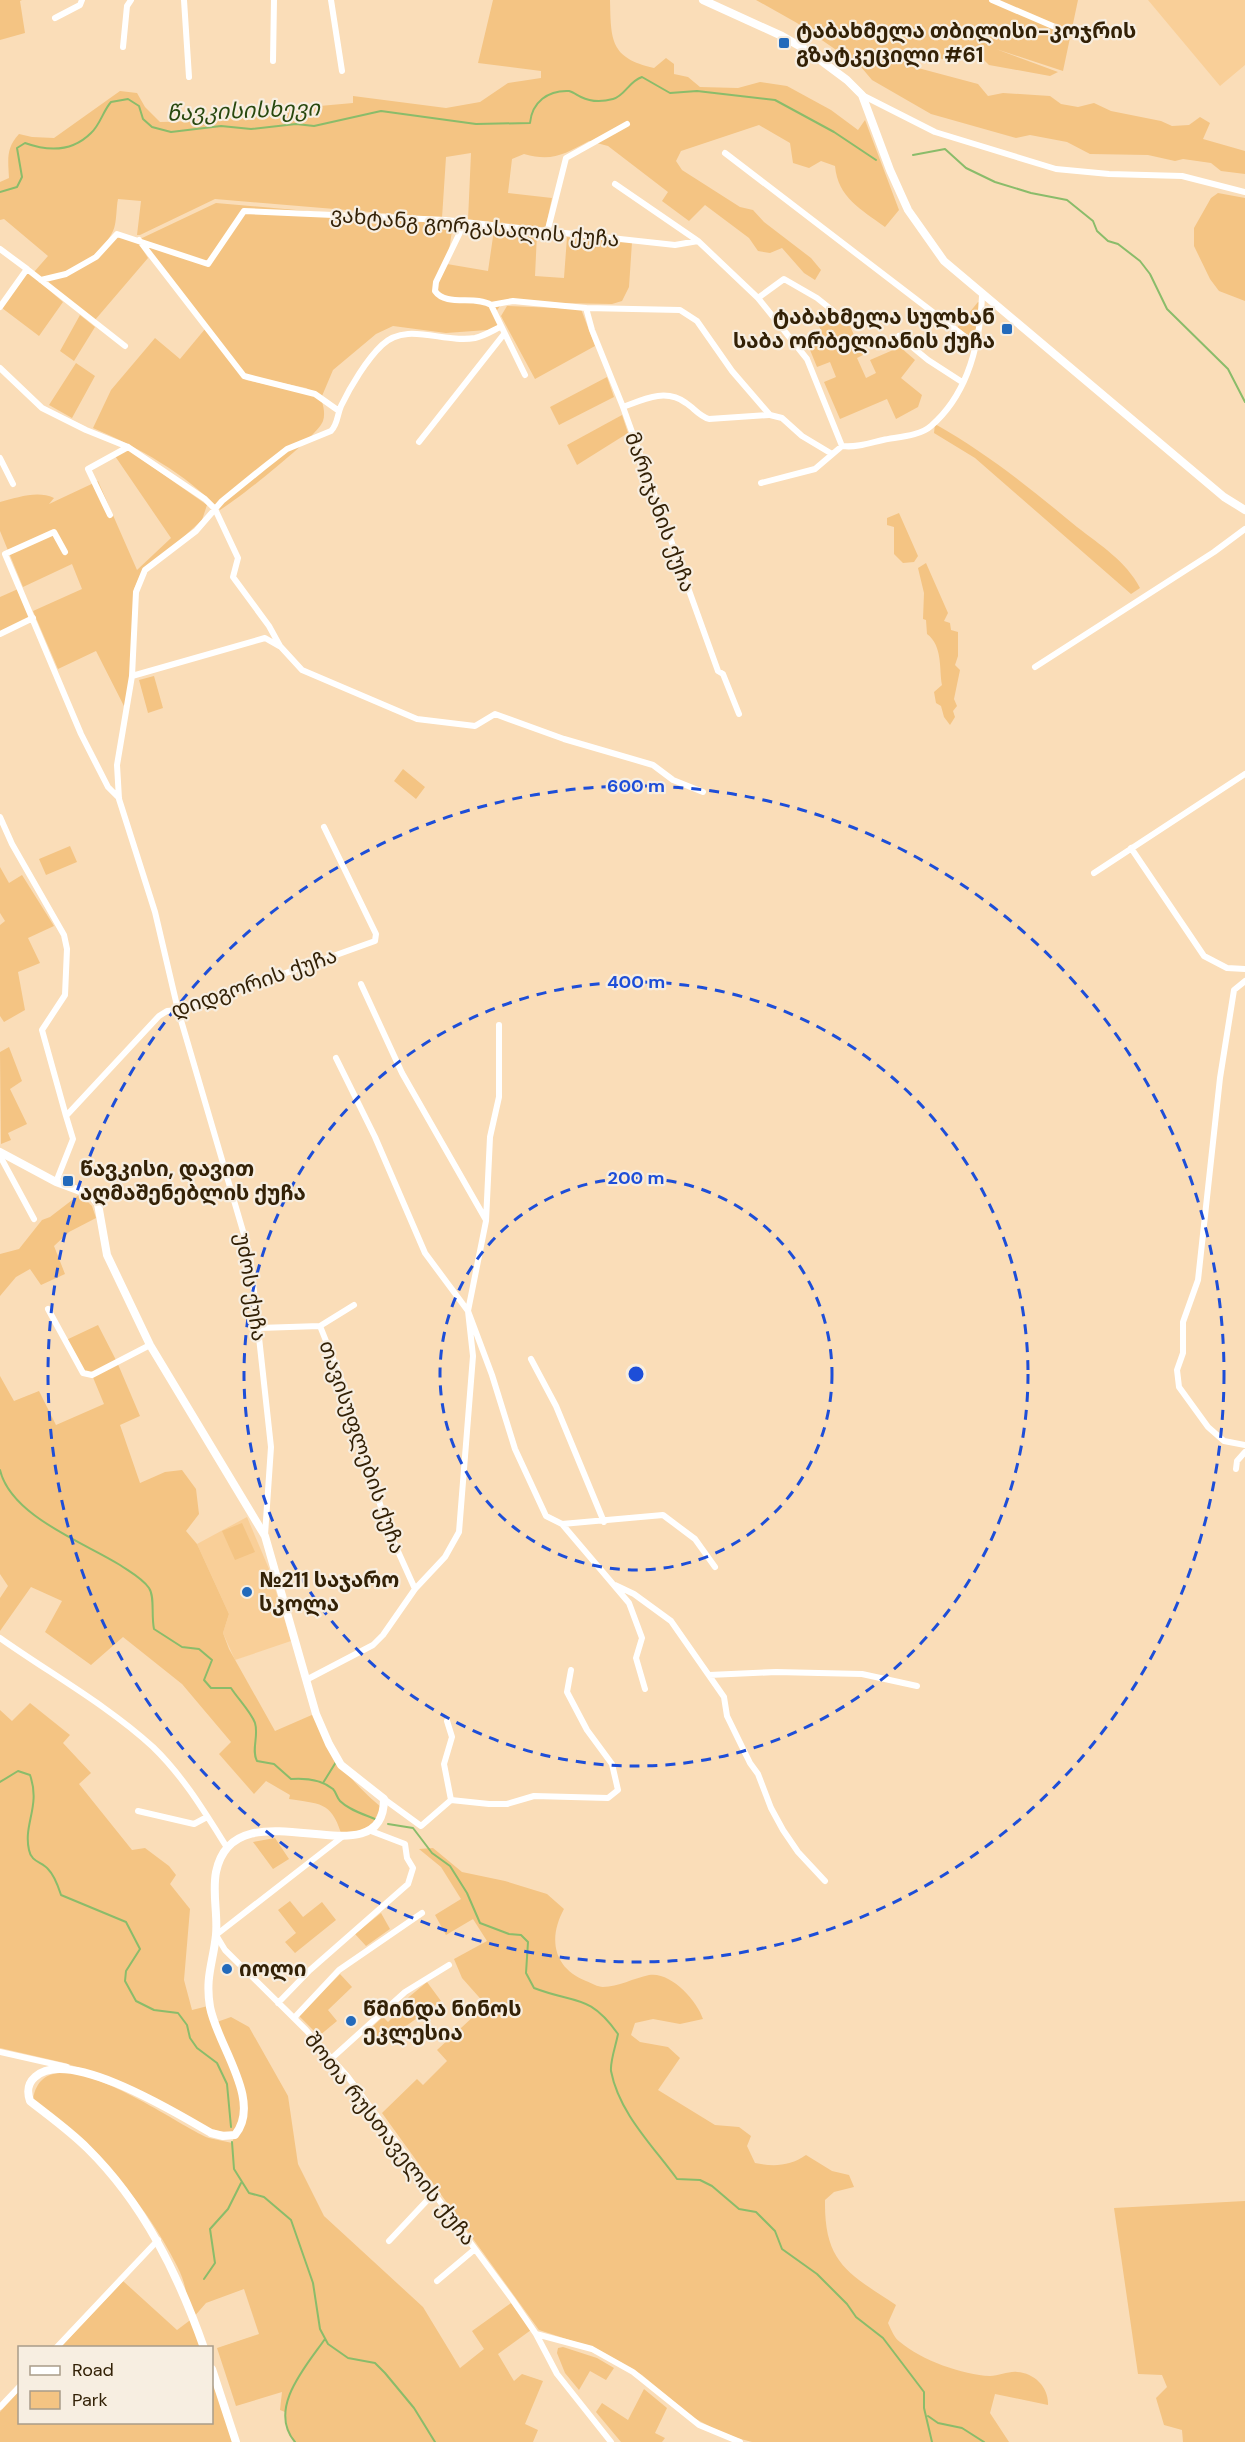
<svg xmlns="http://www.w3.org/2000/svg" width="1245" height="2442" viewBox="0 0 1245 2442" font-family="'DM Sans','Noto Sans Georgian',sans-serif">
<style>
.built{fill:#f9cf98}
.green{fill:#f4c483}
.lines{fill:none;stroke-linecap:round;stroke-linejoin:round}
.stream{stroke:#8abc6a;stroke-width:2}
.street{stroke:#fff;stroke-width:6}
.secondary{stroke:#fff;stroke-width:8}
.ring{fill:none;stroke:#1d4ed8;stroke-width:3;stroke-dasharray:10 8}
.poi-dot{fill:#236abb;stroke:#f7eee1;stroke-width:2}
.labels{text-anchor:middle;stroke-width:4.5;stroke-linejoin:round;paint-order:stroke}
.poi-label{font-size:21px;font-weight:bold;fill:#332106;stroke:#f7eee1;text-anchor:start}
.street-label{font-size:21px;fill:#332106;stroke:#f7eee1}
.water-label{font-size:22px;font-style:italic;fill:#28480e;stroke:#f7eee1}
.centre{fill:#1d4ed8;stroke:#f7eee1;stroke-width:3}
.ring-label{font-size:18px;text-anchor:middle;font-weight:bold;fill:#1d4ed8;stroke:#f7eee1;stroke-width:4.5;stroke-linejoin:round;paint-order:stroke}
</style>
<rect width="100%" height="100%" fill="#faddb8"/>
<path class="built" d="M1148,0H1245V65L1220,86Z
M247,1517L269,1569L291,1641L235,1660L223,1633L229,1614L197,1544Z"/>
<path class="green" d="M0,0H22L20,1L25,33L0,40Z
M493,0H610C611,40 610,58 654,68L666,58L674,64V74L688,77L700,87L738,88L760,82L787,86L831,110L858,130L865,120L899,210L885,227C861,209 838,198 835,166L821,161L809,168L793,163L790,143L759,125L681,151L676,161L682,170L740,207L753,210L764,222L811,258L821,270L815,280L804,273L782,248L770,253L758,251L749,238L705,205L689,221L662,201L668,192L608,146L589,141C564,154 553,162 524,154L512,159L508,193L552,198L545,230L468,220L471,153L446,157L442,218L215,199L140,235H137L141,201L118,199C116,208 117,222 113,231C100,259 69,272 42,279L34,272L48,256L4,219L0,220V182L9,178C8,159 6,148 19,134L32,137L54,138L120,91L137,93L145,107L160,122C201,122 242,116 284,115L286,109L353,103V96L446,108L480,102L508,83L541,78V71L478,63Z
M756,0H1078L1063,71L996,49L1058,72L1050,76L989,65L978,54L962,53L952,61L929,56L898,55L918,68L978,84L988,96L1003,93L1050,96L1061,104L1078,107L1094,103L1111,111L1161,121L1172,126L1189,125L1200,117L1210,123L1203,139L1245,151V174L1221,171L1211,163L1183,159L1175,161L1148,155L1090,154L1067,142L1030,135L1016,138L931,114L872,80L861,67L797,23Z
M1218,193L1245,198V301L1219,291L1210,279L1194,246V228L1211,198Z
M216,203L453,224L447,264L488,271L494,230L537,234L535,276L564,278L567,237L632,242L629,287L622,301L612,304L503,302L495,313L501,329L446,333L393,326L376,334L333,370L322,396L306,388L245,375L140,239Z
M117,236L137,241L148,258L95,320L45,281L97,259Z
M28,272L63,302L39,336L2,308Z
M978,302L980,303L976,343L956,329Z
M507,306L581,309L595,346L535,379L501,316Z
M80,315L95,327L74,361L60,351Z
M845,315L863,355L857,358L866,378L876,373L870,360L900,347L915,360L901,378L922,395L918,407L896,419L887,399L840,419L824,382L836,377L830,362L817,367L808,345L824,338L819,326Z
M205,329L246,380L314,395L322,402C324,408 325,415 323,421C318,436 237,500 220,510C186,474 138,447 93,428L111,390L155,338L180,359Z
M76,363L95,376L72,418L49,405Z
M607,377L614,397L559,425L550,407Z
M622,415L628,433L577,465L567,445Z
M935,424C988,454 1030,488 1077,527C1100,545 1126,561 1140,588L1131,594L975,458L934,433Z
M127,449L207,505L202,520L165,554L143,569L134,589L131,672L125,708L96,651L58,669L33,611L82,589L72,564L23,587L0,531V502C17,498 37,490 54,498L49,504L98,481L137,570L171,538L115,456Z
M899,513L918,556L914,562L903,563L894,554V527L887,525V518Z
M926,563L948,613L944,621L950,623L951,630L958,632V656L955,665L960,670L954,699L957,706L953,711L955,717L950,725L944,717L941,706L936,703L934,692L942,685C939,669 943,646 927,634L926,620L923,619L924,593L918,568Z
M18,589L30,618L0,632V597Z
M154,676L163,708L148,713L139,680Z
M403,769L425,787L416,799L394,781Z
M70,846L77,862L46,875L39,859Z
M0,867L9,883L22,875L54,926L28,938L40,963L18,972L25,1010L4,1022L0,1016V925L5,921L0,913Z
M9,1047L22,1081L10,1089L27,1124L8,1133L11,1140L1,1144L0,1052Z
M80,1194L92,1206L96,1218L69,1232L54,1246L65,1274L41,1285L30,1269L16,1277L0,1296V1254L19,1249L42,1220L50,1217Z
M98,1325L117,1362L140,1416L120,1425L140,1483L165,1472L182,1470L196,1489L199,1514L186,1531L197,1544L229,1614L223,1633L229,1649L275,1731L314,1714C335,1757 343,1775 381,1807L369,1831L341,1833C331,1801 319,1804 289,1799L290,1795L266,1781L254,1794L219,1754L231,1742L182,1684L123,1637L91,1665L45,1632L62,1601L31,1587L0,1631V1598L8,1586L0,1574V1376L14,1401L39,1391L56,1425L104,1404L92,1375L83,1373L64,1341Z
M242,1523L255,1552L235,1560L222,1531Z
M30,1703L70,1735L63,1743L91,1773L79,1784L132,1850L145,1848L169,1866L176,1875L170,1884L190,1909L184,1980L192,2010L208,2006L240,2094L241,2120L234,2132L214,2131L113,2079L65,2063L0,2048V1710L12,1721Z
M275,1838L289,1859L273,1869L253,1842Z
M433,1848L462,1872L505,1881L547,1894L564,1909C548,1938 553,1968 586,1981C591,1983 598,1987 603,1987C618,1987 634,1978 649,1975C670,1971 697,2000 703,2019L680,2024L653,2019L635,2023L631,2035L640,2042L668,2047L680,2058L658,2090L715,2125L739,2127L751,2136L747,2146L755,2163C774,2167 790,2166 806,2155L832,2171L849,2175L854,2187L834,2192L825,2200C824,2263 848,2273 896,2305L888,2323C891,2329 894,2338 900,2342C921,2360 963,2375 990,2376C999,2376 1009,2371 1017,2372C1035,2373 1049,2388 1048,2405L995,2394L990,2413L1009,2442H752L726,2435L694,2418L642,2375L594,2348L539,2330L382,2113L417,2079L423,2085L447,2061L437,2050L486,2005L462,1978L454,1959L487,1941L473,1919L446,1935L435,1915L461,1899L441,1867L419,1849Z
M290,1901L303,1917L322,1902L336,1920L295,1953L285,1942L296,1933L278,1910Z
M381,1913L390,1929L366,1946L355,1934Z
M340,1974L352,1987L328,2010L337,2021L319,2036L299,2016Z
M427,1982L441,2001L399,2031H390L380,2040L370,2029L383,2017L388,2022L395,2015L392,2011Z
M231,2017L249,2027L288,2096L298,2164L324,2216L423,2307L460,2368L484,2349L472,2331L511,2303L531,2330L498,2354L514,2381L522,2374L543,2381L525,2424L538,2430L533,2442H295L289,2435L285,2412L280,2410L282,2392L236,2406L217,2348L259,2334L244,2289L206,2303L193,2318L204,2347H61L123,2281L177,2330L193,2318C186,2300 187,2284 177,2266C160,2232 137,2199 112,2171C89,2145 59,2122 33,2099C45,2026 178,2127 209,2138C216,2140 225,2141 232,2143L245,2104L214,2023Z
M1245,2201V2442H1183L1182,2430L1164,2425L1156,2398L1167,2387L1162,2375L1138,2374L1114,2208Z
M563,2347L597,2358L614,2368L606,2380L590,2371L579,2390L565,2373L557,2353L558,2348Z
M212,2369L232,2442H0V2412L19,2391L20,2422H212Z
M644,2389L667,2408L655,2433L665,2438L662,2442H621L596,2412L602,2403L628,2420Z"/>
<g class="lines">
<path class="stream" d="M913,155L945,149L966,168L995,182L1031,193L1067,200L1093,221L1097,231L1108,241L1118,244L1140,261L1150,274L1167,309L1228,369L1245,402
M0,192L17,187L22,177L17,148L25,143C47,151 72,152 91,133C100,125 103,111 111,102L128,99L139,106L143,119L152,127L171,132L221,126L251,129L296,124L314,126L381,111L476,124L530,123C532,102 548,90 569,91C573,92 577,95 581,97C591,102 602,102 613,99C625,96 629,81 642,77L670,93L697,91L775,100L834,132L876,160
M0,1470C11,1516 83,1542 120,1565C130,1572 142,1578 149,1588C155,1597 151,1615 154,1629L182,1647L199,1649L212,1660L204,1680L211,1688H231C238,1699 251,1712 255,1723C259,1736 251,1750 257,1761L274,1764L291,1779C305,1778 321,1779 333,1789C336,1792 337,1798 340,1801C349,1810 363,1814 375,1819
M0,1782L18,1771L30,1775C41,1806 23,1824 29,1850C31,1862 42,1862 48,1869C55,1876 58,1886 61,1895L126,1922L140,1949L126,1971L125,1981L136,2001L154,2010L178,2013L187,2025L190,2038L197,2048L217,2063L227,2084L231,2127
M323,1783L336,1762
M388,1824L413,1828L432,1853L450,1866L467,1893L480,1923L509,1934L521,1935L528,1942L526,1973L534,1988C575,2004 589,1993 618,2034C616,2045 610,2061 611,2071C619,2113 653,2146 677,2179L700,2180L712,2186L739,2209L756,2212L775,2231L782,2249L817,2274L847,2304L856,2317L883,2338L924,2392V2408L932,2442
M232,2142L234,2169L249,2193L264,2197L291,2220L313,2283L320,2329L328,2344L348,2358L375,2363L385,2373L414,2408L435,2442
M204,2279L215,2263L210,2229L228,2209L241,2183
M928,2416L938,2423L962,2428L984,2442
M295,2442C267,2409 306,2366 325,2339"/>
<path class="street" d="M184,0L189,77
M331,0L342,71
M992,0L1055,27
M55,18L80,5L82,0
M123,47L127,6L131,0
M273,61L274,0
M862,95L935,132L1056,169L1109,174L1182,176L1245,192
M725,153L977,346
M615,184L698,241L758,298L807,359L842,446C856,448 870,443 883,440C897,437 920,436 931,426C968,394 980,342 982,296
M465,222L436,282L435,291C446,307 475,295 491,305
M547,233L566,158L627,124
M139,240L244,376L315,394L339,411
M0,249L27,269
M41,280L66,274L96,257L117,234L208,264L244,211L446,220L675,245L698,241
M758,298L784,279L817,298L837,314
M0,307L27,269L125,346
M586,308L592,330L623,407L718,671L723,674L739,714
M899,336L928,360L962,382
M0,368L42,408L86,430L128,447L205,499L215,509L238,558L233,577L269,626L280,646L302,670L417,719L475,726L495,714L564,739L653,765L673,780L703,792
M525,375L491,305L513,301L586,308L680,310L697,321L732,371L770,415L782,418L802,436L832,454
M623,407C644,399 666,388 686,403C694,408 699,416 709,419L769,415
M419,442L504,334
M0,458L13,484
M761,483L815,469L842,446
M110,515L88,469L128,447
M65,552L54,532L5,554L81,734L108,787L119,798
M0,634L33,618
M1035,667L1214,552L1245,529
M132,676L265,638L279,646
M0,817L12,844L64,935L67,949L65,995L42,1030L66,1116
M1131,848L1204,956L1227,968L1245,969
M1094,873L1245,774
M1245,981L1234,990L1220,1078L1198,1280L1183,1322V1353L1177,1370L1179,1387L1208,1427L1224,1441L1245,1445
M361,984L402,1073L486,1220
M336,1058L375,1137L425,1253L468,1311L492,1375L515,1449L546,1516L562,1524L663,1515L695,1539L715,1567
M0,1156L34,1219
M56,1182L73,1139L66,1116L159,1016L167,1011L178,1010L233,992L375,941L376,934L324,827
M48,1309L83,1373L92,1375L150,1345
M320,1326L354,1305
M259,1328L320,1326L344,1386L387,1527L415,1589
M531,1359L556,1406L604,1522
M1236,1469L1237,1461L1245,1452
M562,1524L629,1603L642,1638L636,1658L645,1689
M265,1535L271,1447L250,1255L178,1010L155,912L119,799L117,765L132,676L136,592L145,570L196,531L222,501L264,467L287,449L331,431C338,424 337,415 341,406C350,387 367,359 382,345C407,321 444,344 475,338C484,336 492,331 500,327
M615,1585L634,1594L671,1621L724,1697L727,1716L750,1763L758,1774L771,1808L783,1830L798,1852L825,1881
M0,1638C51,1674 107,1705 153,1747C183,1776 204,1811 226,1846
M709,1675L776,1672L862,1674L917,1686
M306,1680L373,1645L383,1635L415,1589L445,1557L459,1532L473,1356L468,1311L486,1221L490,1137L499,1097V1025
M447,1721L452,1737L444,1764L451,1800
M384,1799L421,1826L451,1800L489,1804H507L534,1796L608,1798L618,1790L612,1764L587,1730L567,1692L571,1670
M138,1811L194,1824L207,1817
M342,1837L216,1935L225,1950L306,2030L348,2077L512,2299L536,2334L557,2374L611,2442
M278,2003L310,1970L408,1884L413,1868L407,1858L405,1844L371,1831
M294,2018L339,1970L422,1913
M0,2052L67,2067
M332,2058L405,1992L449,1965
M389,2241L434,2193
M437,2281L475,2249
M536,2334L592,2349L633,2372L699,2425L740,2442
M56,2348L158,2240
M0,2407L20,2386"/>
<path class="secondary" d="M703,0L782,36L808,51L847,80L862,95L890,170L908,210L944,261L1224,497L1245,510
M0,1152L56,1182L91,1195L98,1204L107,1255L150,1345L265,1536L316,1714L329,1744L341,1765L384,1799C384,1885 235,1780 216,1872C212,1893 218,1914 216,1935C213,1963 205,1977 210,2007C217,2045 263,2101 235,2135L223,2136L211,2133C178,2114 68,2046 35,2077C27,2084 27,2092 30,2101C49,2116 70,2131 87,2148C143,2203 178,2274 204,2348
M212,2369L236,2442"/>
</g>
<g class="ring">
<circle cx="636" cy="1374" r="196"/>
<circle cx="636" cy="1374" r="392"/>
<circle cx="636" cy="1374" r="588"/>
</g>
<g class="poi-dot">
<rect x="778" y="37" width="12" height="12" rx="3"/>
<rect x="1001" y="323" width="12" height="12" rx="3"/>
<rect x="62" y="1175" width="12" height="12" rx="3"/>
<circle cx="247" cy="1592" r="6"/>
<circle cx="227" cy="1969" r="6"/>
<circle cx="351" cy="2021" r="6"/>
</g>
<g class="labels">
<g class="poi-label">
<text x="796" y="38">ტაბახმელა თბილისი-კოჯრის<tspan x="796" dy="24">გზატკეცილი #61</tspan></text>
<text x="995" y="324" text-anchor="end">ტაბახმელა სულხან<tspan x="995" dy="24">საბა ორბელიანის ქუჩა</tspan></text>
<text x="80" y="1176">წავკისი, დავით<tspan x="80" dy="24">აღმაშენებლის ქუჩა</tspan></text>
<text x="259" y="1587">№211 საჯარო<tspan x="259" dy="24">სკოლა</tspan></text>
<text x="239" y="1976">იოლი</text>
<text x="363" y="2016">წმინდა ნინოს<tspan x="363" dy="24">ეკლესია</tspan></text>
</g>
<g class="street-label">
<text transform="translate(475 227) rotate(5)" y="7">ვახტანგ გორგასალის ქუჩა</text>
<text transform="translate(660 512) rotate(70)" y="7">მარიჯანის ქუჩა</text>
<text transform="translate(254 983) rotate(-19)" y="7">დიდგორის ქუჩა</text>
<text transform="translate(251 1287) rotate(81)" y="7">უძოს ქუჩა</text>
<text transform="translate(362 1447) rotate(71)" y="7">თავისუფლების ქუჩა</text>
<text transform="translate(390 2139) rotate(52)" y="7">შოთა რუსთაველის ქუჩა</text>
</g>
<g class="water-label">
<text transform="translate(243 110) rotate(-2)" y="8">წავკისისხევი</text>
</g>
</g>
<circle cx="636" cy="1374" r="9" class="centre"/>
<g class="ring-label">
<text x="636" y="792">600 m</text>
<text x="636" y="988">400 m</text>
<text x="636" y="1184">200 m</text>
</g>
<rect x="18" y="2346" width="195" height="78" fill="#f7eee1" stroke="#a99c89" stroke-width="1.5"/>
<rect x="30" y="2366" width="30" height="9" fill="#ffffff" stroke="#a99c89" stroke-width="1.5"/>
<text x="72" y="2376" font-size="18" fill="#332106">Road</text>
<rect x="30" y="2391" width="30" height="18" fill="#f4c483" stroke="#a99c89" stroke-width="1.5"/>
<text x="72" y="2406" font-size="18" fill="#332106">Park</text>
</svg>
